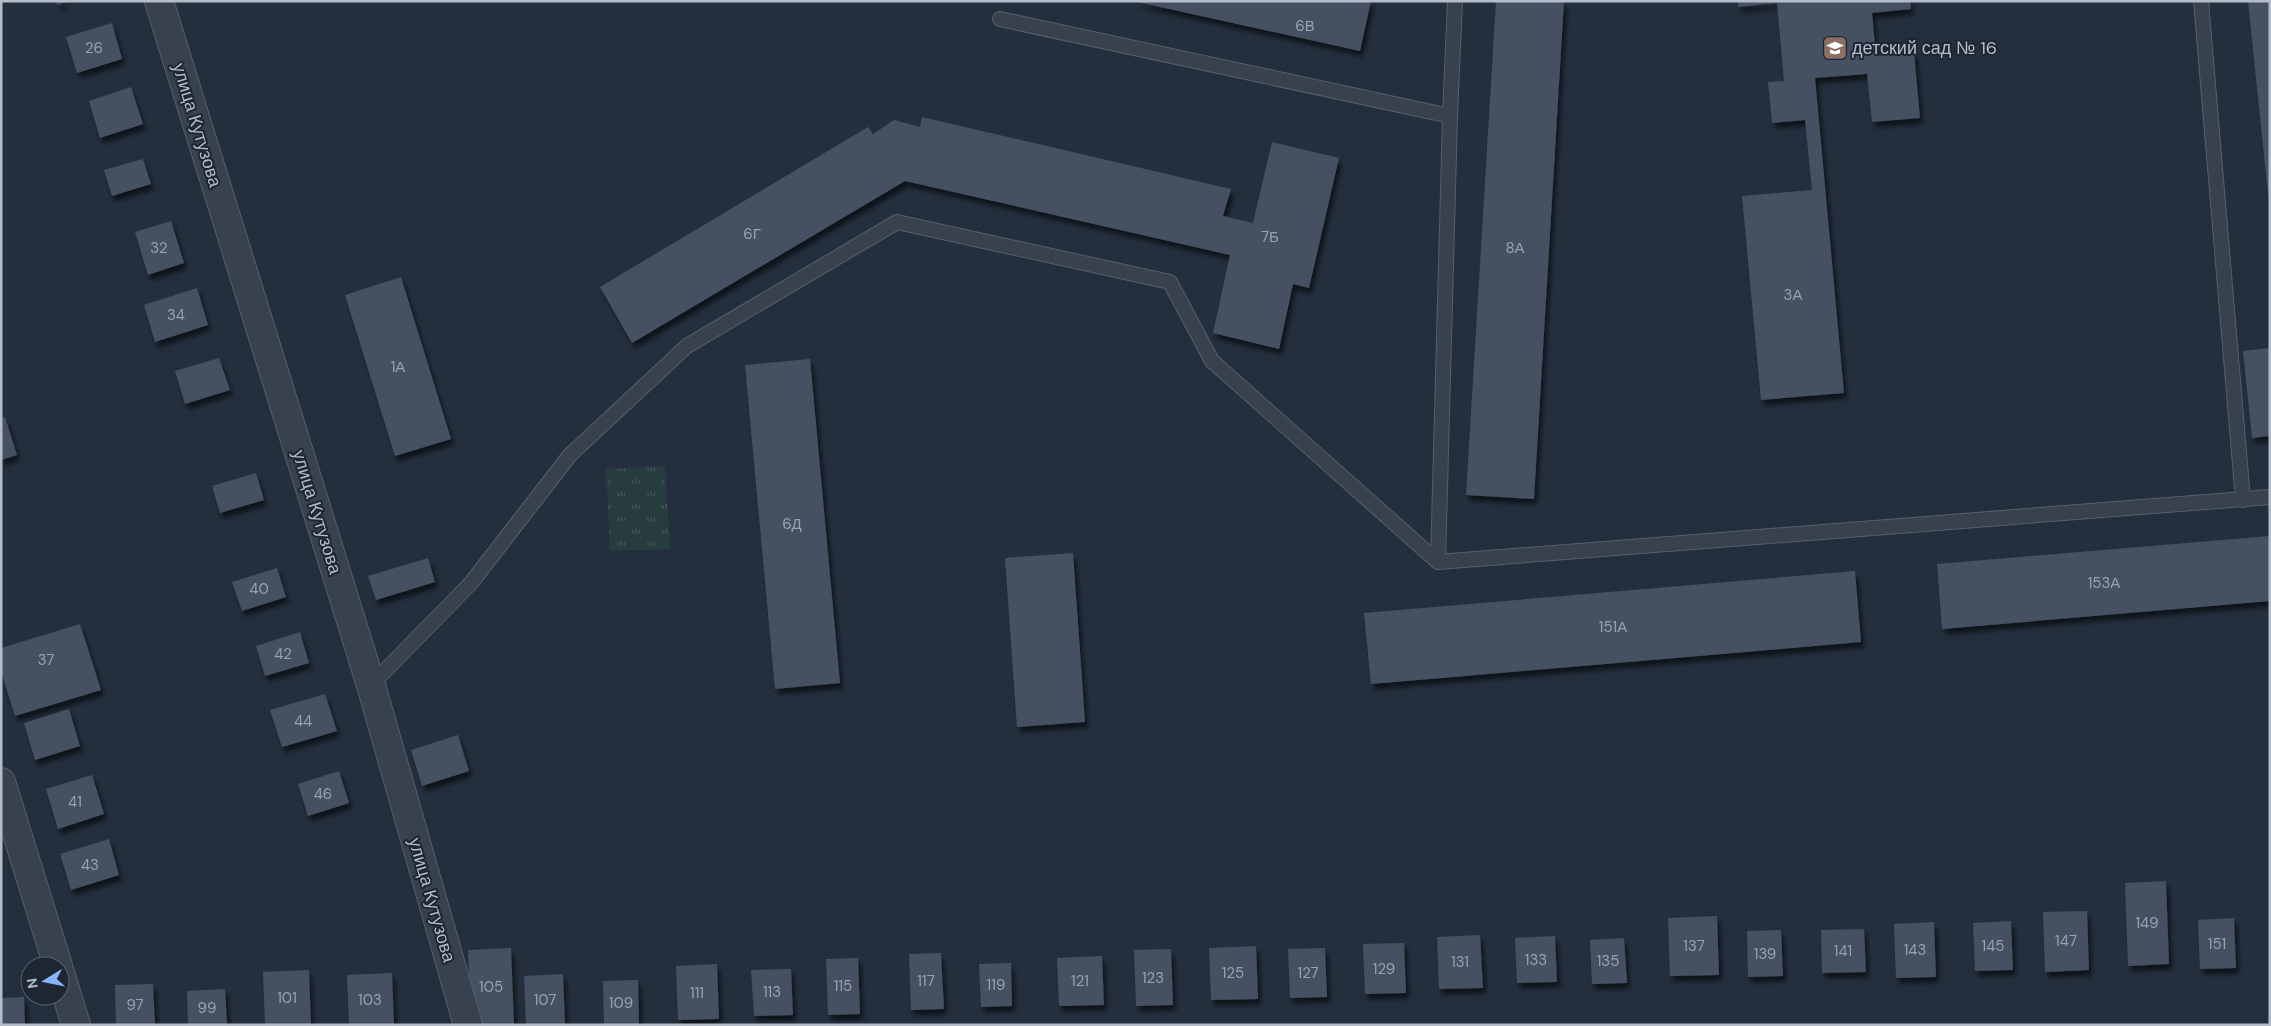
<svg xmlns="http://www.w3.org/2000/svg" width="2271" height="1026" viewBox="0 0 2271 1026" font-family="'DM Sans',sans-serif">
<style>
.park{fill:url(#park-tufts)}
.building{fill:#455162;filter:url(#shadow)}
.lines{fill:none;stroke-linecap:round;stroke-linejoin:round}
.service-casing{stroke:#565f6c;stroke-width:16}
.minor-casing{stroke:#565f6c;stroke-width:30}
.service{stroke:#38414e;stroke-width:14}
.minor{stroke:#38414e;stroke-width:28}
.labels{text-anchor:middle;stroke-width:4;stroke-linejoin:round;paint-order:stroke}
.number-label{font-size:15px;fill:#98a1af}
.poi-label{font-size:18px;fill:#b4bcc9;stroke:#1d2633;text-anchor:start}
.street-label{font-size:18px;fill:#b4bcc9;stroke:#1d2633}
</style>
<defs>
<pattern id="park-tufts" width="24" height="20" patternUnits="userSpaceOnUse" patternTransform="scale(1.25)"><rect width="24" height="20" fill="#263c3f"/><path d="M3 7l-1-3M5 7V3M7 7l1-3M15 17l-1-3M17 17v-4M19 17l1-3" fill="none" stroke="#435659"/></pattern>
<filter id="shadow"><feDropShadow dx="3" dy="5.5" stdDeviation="2.5" flood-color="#0009"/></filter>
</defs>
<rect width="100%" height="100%" fill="#242f3e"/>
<path class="park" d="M665,466L670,549L610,551L606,469Z"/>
<path class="building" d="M56,1H67V2L57,5Z
M1133,1H1371L1360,51Z
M1496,1H1564L1534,499L1466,495Z
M1738,1H1910L1911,9L1872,13L1876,56L1914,52L1920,118L1872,122L1867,74L1815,78L1844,393L1761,400L1742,196L1812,190L1805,120L1772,123L1768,82L1784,81L1777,3L1738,7Z
M2248,1H2270V194H2268Z
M112,23L122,59L77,73L66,37Z
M131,87L143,124L100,138L89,101Z
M922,117L1231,189L1223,216L1253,223L1272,142L1339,158L1309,288L1293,284L1279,349L1213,333L1230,255L905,181L632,343L600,287L868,127L873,134L894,120L920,127Z
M143,159L151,184L112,196L104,170Z
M171,221L184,263L148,275L135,232Z
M401,277L451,439L395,456L345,295Z
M197,288L208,325L155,342L144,305Z
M2270,348V436L2252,438L2243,351Z
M219,358L230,390L185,404L175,371Z
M810,359L840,683L775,689L745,365Z
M5,417L17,455L1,460V419Z
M256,473L264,500L220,513L212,486Z
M2270,536V601L1942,629L1937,564Z
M1073,553L1085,722L1017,727L1005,558Z
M428,558L435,582L376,600L368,576Z
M277,568L286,597L242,611L232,582Z
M1855,571L1861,642L1371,684L1364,613Z
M80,624L101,690L15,716L1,671V648Z
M300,632L309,663L265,676L256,646Z
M325,694L337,731L282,747L270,710Z
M69,709L80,746L35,760L24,723Z
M458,735L469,771L422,786L411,750Z
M339,771L349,803L308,816L298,784Z
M92,775L104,814L58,829L46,789Z
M109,839L119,875L71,890L60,854Z
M2166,881L2169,964L2128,966L2125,883Z
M2087,911L2089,970L2045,972L2043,912Z
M1717,916L1719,975L1670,976L1668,918Z
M2234,918L2236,968L2200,969L2198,920Z
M2011,921L2013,970L1975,971L1973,923Z
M1934,922L1936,977L1896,978L1894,924Z
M1864,929L1866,972L1822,973L1821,930Z
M1781,930L1783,976L1748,977L1747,931Z
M1480,935L1483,988L1439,989L1437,937Z
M1555,936L1557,982L1517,983L1515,938Z
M1624,938L1627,983L1592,984L1590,940Z
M1404,943L1406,993L1365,994L1363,944Z
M1256,946L1258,999L1211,1000L1209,948Z
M511,948L514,1025H471L468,950Z
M1325,948L1327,997L1290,998L1288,949Z
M1171,949L1173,1005L1136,1006L1134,950Z
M941,953L944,1009L911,1010L909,954Z
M1102,956L1104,1005L1059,1006L1057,958Z
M858,958L860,1014L828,1015L826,959Z
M1011,963L1012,1006L981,1007L979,964Z
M717,964L719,1019L678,1020L676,966Z
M791,969L793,1015L754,1016L751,970Z
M309,970L311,1025H265L263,972Z
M392,973L394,1025H349L347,975Z
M563,974L565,1025H526L524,976Z
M638,980L639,1024L604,1025L603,981Z
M153,984L155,1025H116L115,985Z
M225,989L227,1025H188L187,991Z
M24,997L25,1025H1V998Z"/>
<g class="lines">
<defs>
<path id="service" d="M2201,1L2243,500
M1000,19L1450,116
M1438,562L1450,116L1455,1
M371,685L471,583L570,455L687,346L897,222L1170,282L1212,361L1438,562L2270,497"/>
<path id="minor" d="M159,1L371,685L468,1025
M1,782L58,966
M60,973L76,1025"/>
</defs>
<use href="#service" class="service-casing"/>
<use href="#minor" class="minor-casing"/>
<use href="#service" class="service"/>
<use href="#minor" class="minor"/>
</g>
<defs>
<symbol id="school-square" viewBox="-11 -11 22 22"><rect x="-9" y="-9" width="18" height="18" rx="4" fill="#8d6e63" stroke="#1d2633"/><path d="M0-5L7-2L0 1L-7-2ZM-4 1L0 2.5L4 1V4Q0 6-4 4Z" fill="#fff"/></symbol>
</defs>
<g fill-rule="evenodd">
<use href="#school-square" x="1821" y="34" width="28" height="28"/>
</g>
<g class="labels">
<g class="number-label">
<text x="1305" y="31">6В</text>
<text x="94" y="53">26</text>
<text x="752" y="239">6Г</text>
<text x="1270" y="242">7Б</text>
<text x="159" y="253">32</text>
<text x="1515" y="253">8А</text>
<text x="1793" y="300">3А</text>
<text x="176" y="320">34</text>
<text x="398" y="372">1А</text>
<text x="792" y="529">6Д</text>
<text x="2104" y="588">153А</text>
<text x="259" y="594">40</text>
<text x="1613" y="632">151А</text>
<text x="283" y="659">42</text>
<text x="46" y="665">37</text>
<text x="303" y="726">44</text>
<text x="323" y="799">46</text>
<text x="75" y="807">41</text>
<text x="90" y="870">43</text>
<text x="2147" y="928">149</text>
<text x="2066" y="946">147</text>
<text x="2217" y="949">151</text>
<text x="1694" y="951">137</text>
<text x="1993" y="951">145</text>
<text x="1915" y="955">143</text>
<text x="1843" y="956">141</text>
<text x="1765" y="959">139</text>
<text x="1536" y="965">133</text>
<text x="1608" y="966">135</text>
<text x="1460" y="967">131</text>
<text x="1384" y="974">129</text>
<text x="1233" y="978">125</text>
<text x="1308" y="978">127</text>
<text x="1153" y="983">123</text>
<text x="926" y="986">117</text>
<text x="1080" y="986">121</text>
<text x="996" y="990">119</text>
<text x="843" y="991">115</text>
<text x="491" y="992">105</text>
<text x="772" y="997">113</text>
<text x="697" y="998">111</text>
<text x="287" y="1003">101</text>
<text x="370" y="1005">103</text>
<text x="545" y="1005">107</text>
<text x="621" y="1008">109</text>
<text x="135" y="1010">97</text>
<text x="207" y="1013">99</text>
</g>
<g class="poi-label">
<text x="1852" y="54">детский сад № 16</text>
</g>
<g class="street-label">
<text transform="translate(197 125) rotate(73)" y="6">улица Кутузова</text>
<text transform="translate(317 512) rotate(73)" y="6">улица Кутузова</text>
<text transform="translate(432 900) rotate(74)" y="6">улица Кутузова</text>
</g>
</g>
<rect width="2271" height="1026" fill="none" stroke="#b4bcc9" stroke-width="5"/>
<g transform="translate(45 981) rotate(260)"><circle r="24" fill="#1d2633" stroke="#59626f"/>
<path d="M0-4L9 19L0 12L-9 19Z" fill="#8ab4f8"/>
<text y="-8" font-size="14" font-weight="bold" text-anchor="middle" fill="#b4bcc9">N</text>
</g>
</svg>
